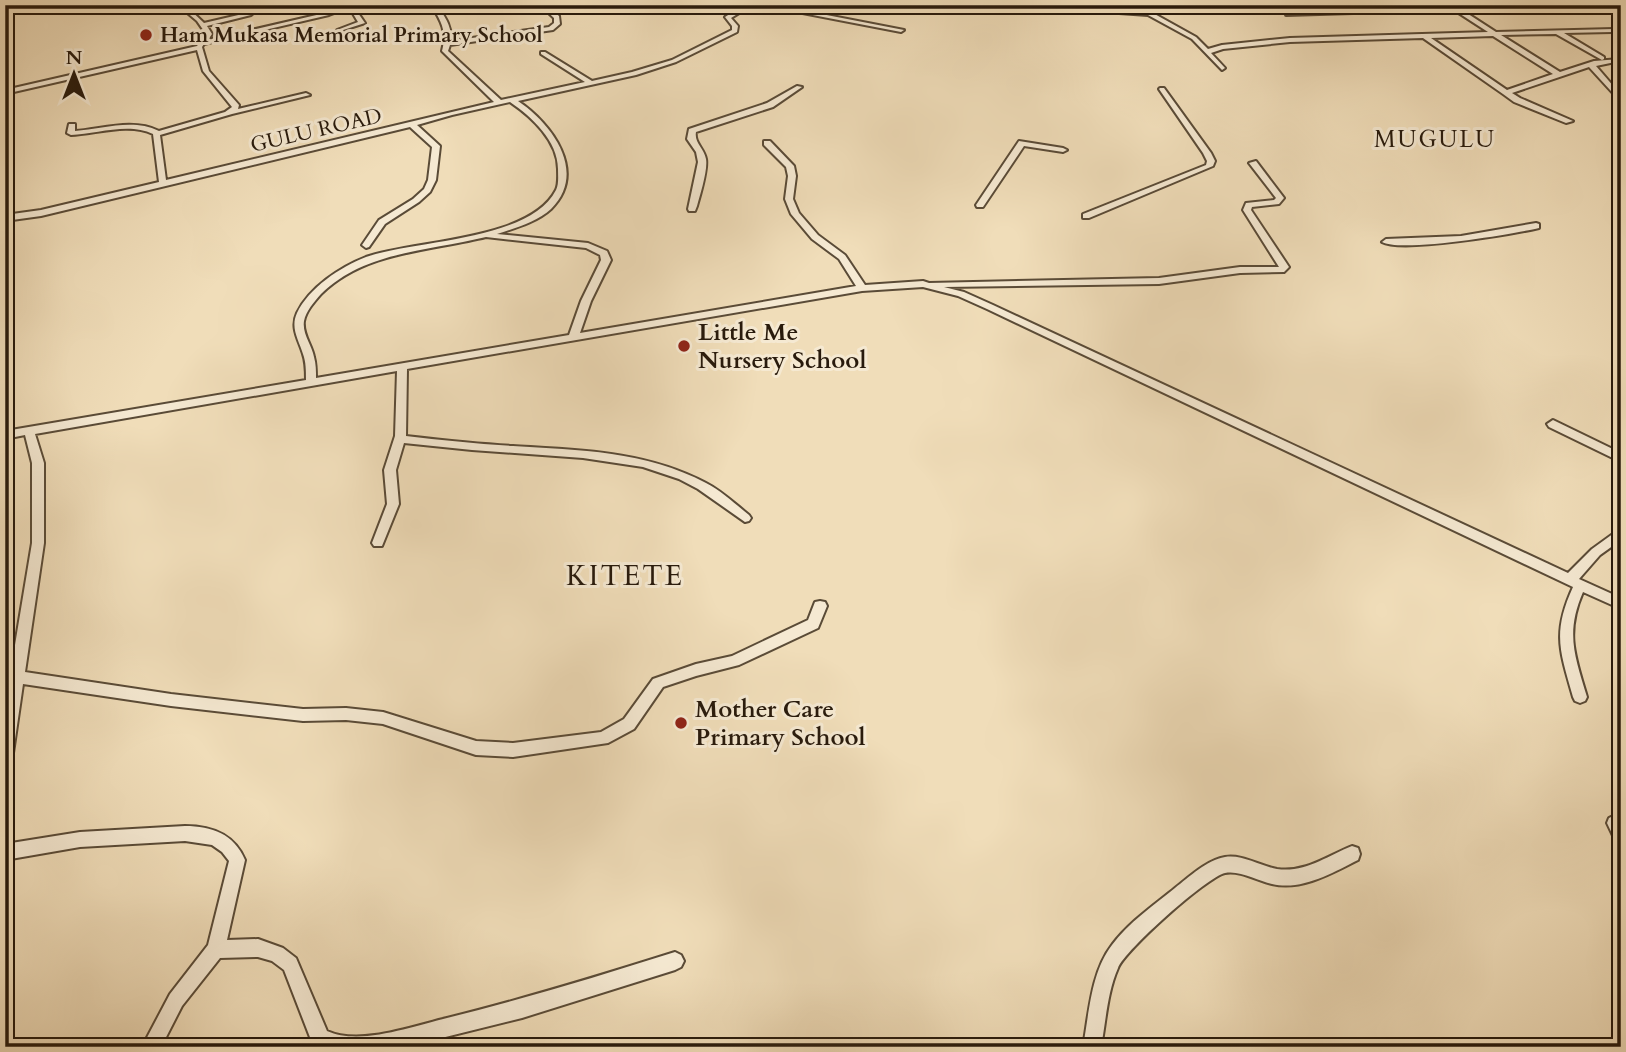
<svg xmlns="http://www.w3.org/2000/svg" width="1626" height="1052" viewBox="0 0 1626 1052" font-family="Cardo,serif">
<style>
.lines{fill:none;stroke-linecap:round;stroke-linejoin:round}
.street-casing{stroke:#5a4b37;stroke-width:4}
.street{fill:#f5e9d2;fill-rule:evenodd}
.poi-dot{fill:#8f2418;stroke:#f5e9d2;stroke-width:2.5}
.labels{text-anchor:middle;stroke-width:6;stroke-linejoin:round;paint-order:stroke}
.far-poi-label{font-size:21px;font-weight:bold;fill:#281a0c;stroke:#f5e9d2;text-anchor:start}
.far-street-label{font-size:21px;fill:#281a0c;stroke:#f5e9d2}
.far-quarter-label{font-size:23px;letter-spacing:2px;fill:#281a0c;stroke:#f5e9d2}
.poi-label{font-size:24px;font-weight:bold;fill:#281a0c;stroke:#f5e9d2;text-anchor:start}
.quarter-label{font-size:28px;letter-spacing:2px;fill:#281a0c;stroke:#f5e9d2}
</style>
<rect width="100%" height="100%" fill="#f0ddb9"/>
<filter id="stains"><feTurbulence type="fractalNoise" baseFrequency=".00286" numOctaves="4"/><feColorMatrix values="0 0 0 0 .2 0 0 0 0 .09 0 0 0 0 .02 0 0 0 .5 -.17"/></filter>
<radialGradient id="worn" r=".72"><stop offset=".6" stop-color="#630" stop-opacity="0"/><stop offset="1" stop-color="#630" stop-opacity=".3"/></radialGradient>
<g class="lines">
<defs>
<path id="street" d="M178,5H185L204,23L247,13L253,8L258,9L251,15L207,26L212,34L208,40L325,13C347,4 350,0 365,23L337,32V30L358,22L352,12L345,9L329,15L204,44L202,47L209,71L239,105L238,109L306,93L310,95L232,114L160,135L166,180L494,102L442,51C447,32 442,22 431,5H437C445,17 452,26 451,41L549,27L554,23V18L540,5H547L559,16L560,24L553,30L450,45L448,51L501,100L585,82L541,54V52H545L592,81L632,72L672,60L732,30V26L725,17L744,5H752L731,18L738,26L737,32L676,62L636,75L518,101C552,124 588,172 551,209C537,222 515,228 497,234L588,243L607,251L611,260L591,301L580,333L856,286L839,259L812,239L791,214L785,199L788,176L786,167L764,145V141H770L794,166L796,176L793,199L799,213L818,235L845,255L865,285L923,281L929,283L1159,278L1240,267H1279L1243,210L1246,203L1274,200L1276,198L1249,163L1256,161L1284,198L1279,204L1252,207L1251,210L1289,267L1284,272L1240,273L1159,284L944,287L964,292L993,305L1568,573L1592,549L1621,528V540L1600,555L1579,579L1621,598V609L1583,592C1565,633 1575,657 1587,697L1585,701L1580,703L1575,701L1573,697C1560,651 1552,633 1573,587L987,309L958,296L923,287L862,291L407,369L406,436C441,440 477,444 513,446C579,450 646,451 706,483C722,491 735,504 749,515L751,518L749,521L745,522L698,489L679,479L643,467L583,458L472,450L404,443L396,470L399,504L382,546H374L372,543L387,504L384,470L395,436L397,371L35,434L44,463V543L25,672L171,694L303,709L346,708L383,712L476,741L513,743L601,732L624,719L653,679L696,664L732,656L808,620L815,602L820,601L825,602L827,606L818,628L739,665L696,676L663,687L634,729L608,743L513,757L476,755L383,724L346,720L303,721L171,706L23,684L13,753L10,758L5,760V705L32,543V463L25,435L5,439V431L306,380C306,371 306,362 303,354C299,340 290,328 297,313C309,288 340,267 366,257C415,240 530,241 556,190C559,184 558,176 558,169C558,141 532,117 510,102L452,115L417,125L440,146L436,180L430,192L419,202L385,224L369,247L366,248L362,245L379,220L413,199L424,189L428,180L432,147L410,127L41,216L5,221V215L41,210L159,182L153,134C129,122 96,134 71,135L67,133L69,124H75V131C102,129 133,118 159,131L225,112L232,107L203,71L197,50L5,94V90L197,46L206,34L197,21ZM486,237L586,248L600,255L601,260L581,301L569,335L316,378C316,371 316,364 314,357C312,345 302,334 304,321C306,311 314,302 321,294C365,251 429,251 486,237Z
M761,5H775L904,30L901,32Z
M1105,5H1113L1120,9L1151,12L1196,37L1208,49L1222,45L1290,38L1488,32L1454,10L1286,15L1288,12L1453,5H1556L1462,10L1496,32L1614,29L1612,32L1564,33L1604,57V59L1602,60L1556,34L1501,35L1560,72L1594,61L1620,59V61L1596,66L1621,95V102L1589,67L1512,93L1520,98L1573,121L1566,123L1514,102L1503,94L1423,38L1290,42L1223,49L1211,53L1225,68L1222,70L1192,39L1148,15L1119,13ZM1493,36L1553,74L1507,90L1431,38Z
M797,86L802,87L773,107L696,132C694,143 704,148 706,159C708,170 700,195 697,206L695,211H689L688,209L698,162L696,152L687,139L689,129L767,103Z
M1160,88H1164L1211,153L1215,161L1213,166L1089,218H1083V214L1206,165L1207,161L1203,153L1159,89Z
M1019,141L1063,148L1067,150L1063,152L1024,146L983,207H977L976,205Z
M1536,223L1539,224V228C1513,234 1401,253 1382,242L1386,239L1461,236Z
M1553,420L1621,453V462L1549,427L1547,424Z
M1615,815L1621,818V843L1615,840L1607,823L1609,818Z
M185,826C212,826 234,834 245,860L227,940L258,939L283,948L296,958L327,1031C360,1046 413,1026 447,1018C524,999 599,976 675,952L681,955L684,961L681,967L675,970L522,1018L405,1047H318L313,1045L284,970L272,961L258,957L220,958L182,1006L161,1047H142L170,994L208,945L229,861L222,852L212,845L185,841L80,847L5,860V844L80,832Z
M1352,846L1358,848L1360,854L1358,860C1332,873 1302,891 1272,884C1258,881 1240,870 1225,873C1207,877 1125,950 1118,968C1107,993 1106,1021 1101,1047H1083C1089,1014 1091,972 1112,945C1128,923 1154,905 1175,888C1189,877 1207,860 1225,857C1242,854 1260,866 1277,869C1305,873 1327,856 1352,846Z"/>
</defs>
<use href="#street" class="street-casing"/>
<use href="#street" class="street"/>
</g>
<g class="poi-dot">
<circle cx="146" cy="35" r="7"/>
<circle cx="684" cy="346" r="7"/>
<circle cx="681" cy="723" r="7"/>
</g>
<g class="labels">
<g class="far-poi-label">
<text x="160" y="42">Ham Mukasa Memorial Primary School</text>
</g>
<g class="far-street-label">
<text transform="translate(316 130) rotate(-13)" y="7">GULU ROAD</text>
</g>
<g class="far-quarter-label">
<text x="1435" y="147">MUGULU</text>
</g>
<g class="poi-label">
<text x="698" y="340">Little Me<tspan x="698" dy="28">Nursery School</tspan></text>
<text x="695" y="717">Mother Care<tspan x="695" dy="28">Primary School</tspan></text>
</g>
<g class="quarter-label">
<text x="625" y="585">KITETE</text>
</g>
</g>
<rect width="1626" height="1052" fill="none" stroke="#f0ddb9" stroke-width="28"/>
<rect x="7" y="7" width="1612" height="1038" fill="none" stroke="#281a0c" stroke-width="3.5"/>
<rect x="14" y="14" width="1598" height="1024" fill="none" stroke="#281a0c" stroke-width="2"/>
<g transform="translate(74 74)" stroke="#f5e9d2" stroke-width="5" paint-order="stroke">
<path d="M0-5L12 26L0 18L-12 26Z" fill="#281a0c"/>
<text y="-10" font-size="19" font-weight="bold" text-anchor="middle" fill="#281a0c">N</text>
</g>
<rect width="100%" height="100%" filter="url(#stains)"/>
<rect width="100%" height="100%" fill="url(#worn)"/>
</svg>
